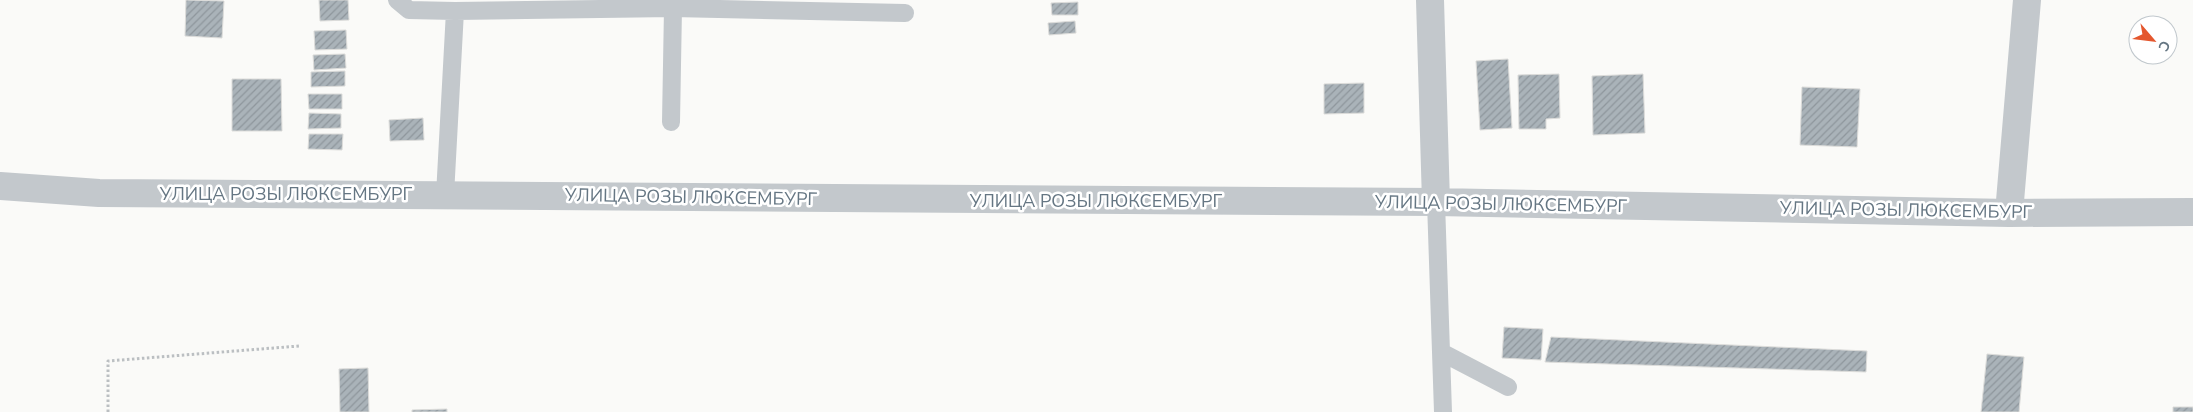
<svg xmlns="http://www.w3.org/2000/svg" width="2193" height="412" viewBox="0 0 2193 412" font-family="'Nunito Sans',sans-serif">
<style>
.building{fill:url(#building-hatch);stroke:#dcdcda}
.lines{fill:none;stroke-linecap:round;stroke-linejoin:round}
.path{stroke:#bbbfc2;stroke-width:3;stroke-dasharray:2.5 2.5;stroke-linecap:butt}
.service{stroke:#c3c8cc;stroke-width:18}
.minor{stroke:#c3c8cc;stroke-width:28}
.labels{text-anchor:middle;stroke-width:5;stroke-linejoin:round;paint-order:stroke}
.street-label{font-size:18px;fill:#657683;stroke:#fff}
</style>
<defs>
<pattern id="building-hatch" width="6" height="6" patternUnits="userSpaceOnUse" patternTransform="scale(1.25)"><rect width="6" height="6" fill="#aab3b9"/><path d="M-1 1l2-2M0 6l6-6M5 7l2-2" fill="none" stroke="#8e969c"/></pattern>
</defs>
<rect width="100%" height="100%" fill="#fafaf8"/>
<path class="building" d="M186,0L224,1L222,38L185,36Z
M319,0H348L349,20L320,21Z
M1078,2V15H1052L1051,3Z
M1075,21L1076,33L1049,35L1048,23Z
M346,30L347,49L315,50L314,31Z
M345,54L346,68L314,70L313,55Z
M1508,59L1512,128L1480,130L1476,61Z
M345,71V86L311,87V72Z
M1559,74L1560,118L1546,119V129H1519L1518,75Z
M1643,74L1645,133L1593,135L1592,76Z
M232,79H281L282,131H232Z
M1364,83V113L1324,114V84Z
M1802,87L1860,89L1857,147L1800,145Z
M308,94H342V109H309Z
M309,113L341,114V128L308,129Z
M423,118L424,140L390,141L389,120Z
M309,134H343L342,150L308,149Z
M1504,327L1543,329L1541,360L1502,358Z
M1551,337L1867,351L1866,372L1545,362Z
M1987,354L2024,357L2019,412H1981Z
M368,368L369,412H340L339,369Z
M2173,407H2193V412H2173Z
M447,409V412H412V410Z"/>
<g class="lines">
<path class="path" d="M108,412V361L299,346"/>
<path class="service" d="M397,0L409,10L455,11L673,8L905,13
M671,122L673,8
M445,195L455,11
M1436,202L1443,412
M1441,352L1508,387"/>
<path class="minor" d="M1430,0L1436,202
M0,186L99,193L1436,202L2009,213L2193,212
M2009,213L2027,0"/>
</g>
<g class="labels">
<g class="street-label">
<text x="286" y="200">УЛИЦА РОЗЫ ЛЮКСЕМБУРГ</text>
<text transform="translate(691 197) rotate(1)" y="6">УЛИЦА РОЗЫ ЛЮКСЕМБУРГ</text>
<text x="1096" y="207">УЛИЦА РОЗЫ ЛЮКСЕМБУРГ</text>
<text transform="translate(1501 204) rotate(1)" y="6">УЛИЦА РОЗЫ ЛЮКСЕМБУРГ</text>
<text transform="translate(1906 210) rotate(1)" y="6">УЛИЦА РОЗЫ ЛЮКСЕМБУРГ</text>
</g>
</g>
<g transform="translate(2153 40) rotate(118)"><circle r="24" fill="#ffffff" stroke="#c1c8cd"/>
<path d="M0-4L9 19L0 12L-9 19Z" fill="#e4572e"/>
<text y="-8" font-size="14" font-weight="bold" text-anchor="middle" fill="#657683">С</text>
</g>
</svg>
